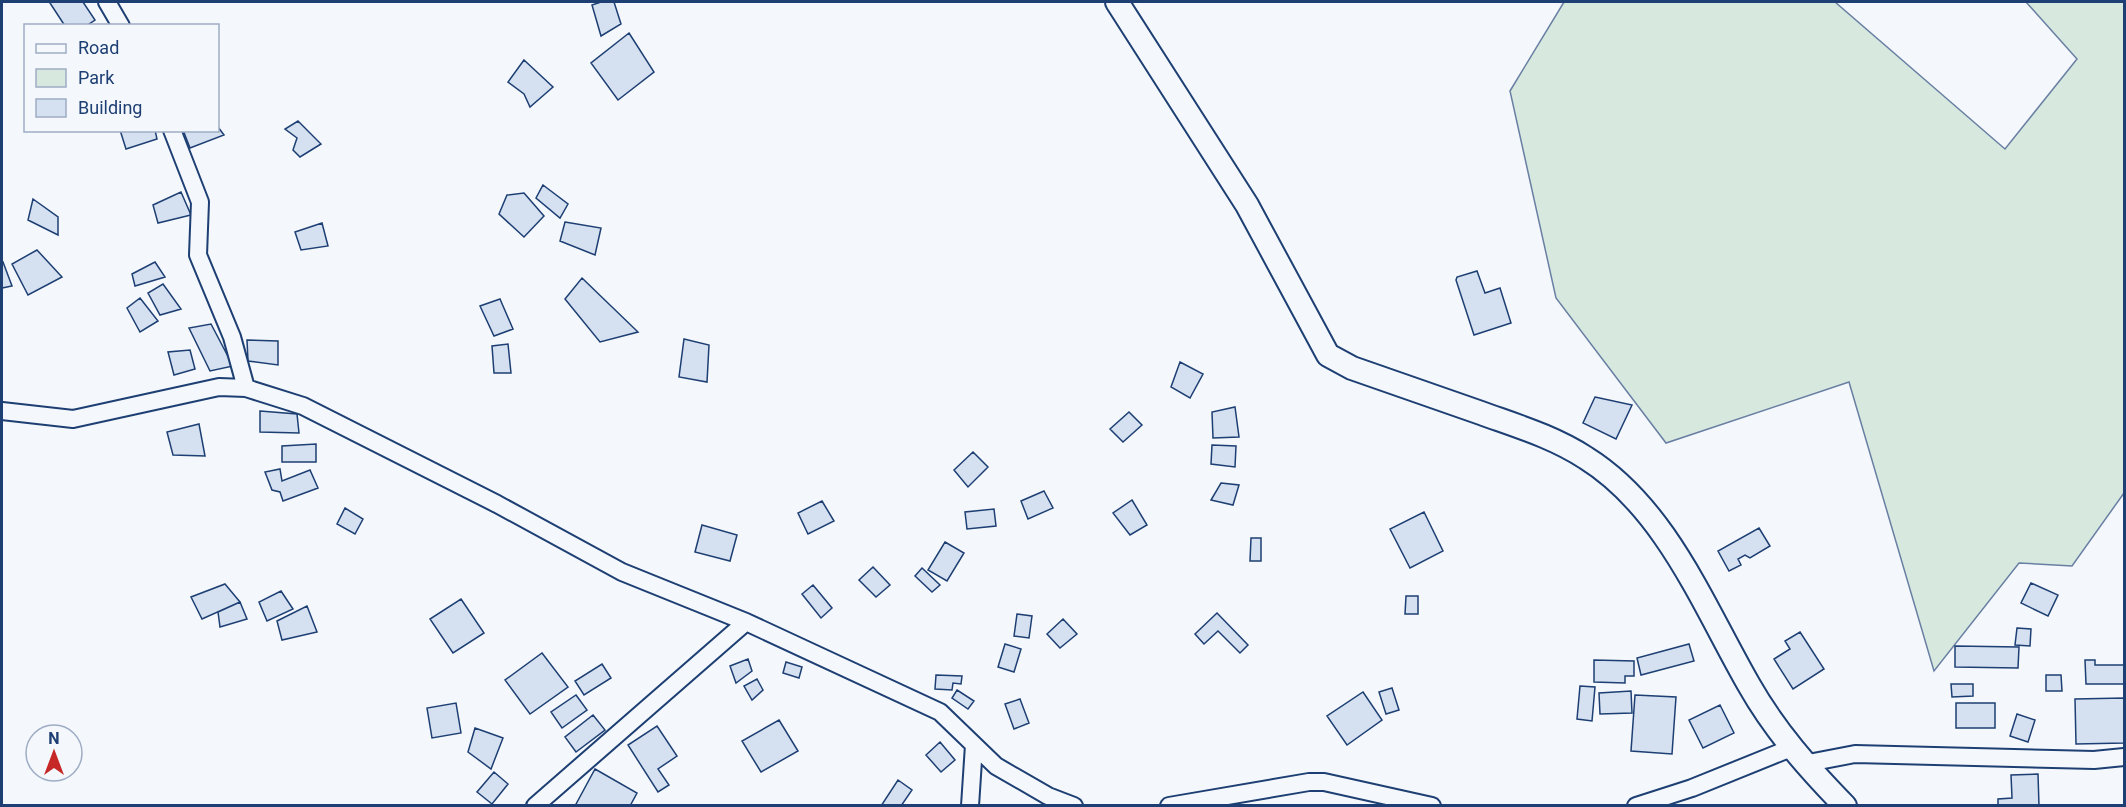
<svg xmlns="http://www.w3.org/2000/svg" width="2126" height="807" viewBox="0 0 2126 807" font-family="Roboto,sans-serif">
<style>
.green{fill:#d7e8df;stroke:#687fa3;stroke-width:1.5}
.building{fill:#d5e0f0;stroke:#1d3f73;stroke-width:1.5}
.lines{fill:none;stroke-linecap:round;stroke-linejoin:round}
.minor-casing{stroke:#1d3f73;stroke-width:20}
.secondary-casing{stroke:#1d3f73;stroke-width:26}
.minor{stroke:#f4f7fb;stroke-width:16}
.secondary{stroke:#f4f7fb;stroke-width:22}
</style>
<rect width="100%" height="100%" fill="#f4f7fb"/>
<path class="green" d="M1564,2H1835L2005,149L2077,59L2026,2H2124V493L2072,566L2019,563L1934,671L1849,382L1666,443L1556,298L1510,91Z"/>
<path class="building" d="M52,2H83L95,20L86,26H65L50,3Z
M601,2H614L621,24L601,36L592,5Z
M629,33L654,72L618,100L591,63Z
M524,60L553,87L530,107L524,94L508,82Z
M298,121L321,144L300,157L293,150L297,138L285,129Z
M218,127L224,135L190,148L183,130H218Z
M120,130H155L157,139L126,149Z
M543,185L568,204L560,218L536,198Z
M181,192L191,215L158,223L153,205Z
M524,193L544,216L524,237L499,214L507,195Z
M33,199L58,217V235L28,220Z
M565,222L601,228L595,255L560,241Z
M322,223L328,246L301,250L295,232Z
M37,250L62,277L28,295L12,264Z
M3,262L12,286L2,288V263Z
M155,262L165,277L135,286L132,274Z
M1477,271L1485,293L1500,288L1511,323L1474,335L1456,280L1457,277Z
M582,278L638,332L600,342L565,299Z
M163,284L181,309L160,315L148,293Z
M140,298L158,321L140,332L127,308Z
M500,299L513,329L494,336L480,306Z
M211,324L233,366L210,371L189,328Z
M684,339L709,345L707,382L679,377Z
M247,340L278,341V365L248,361Z
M508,344L511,373H494L492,346Z
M190,350L195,369L174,375L168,352Z
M1180,362L1203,374L1190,398L1171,387Z
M1595,397L1632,405L1616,439L1583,423Z
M1235,407L1239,437L1213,438L1212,412Z
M260,411L297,414L299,433L260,432Z
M1129,412L1142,425L1123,442L1110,429Z
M199,424L205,456L173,455L167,432Z
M316,444V462H282V446Z
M1212,445L1236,446L1235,467L1211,464Z
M973,452L988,467L968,487L954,470Z
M280,469L282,481L310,470L318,488L283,501L280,492L272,490L265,472Z
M1221,483L1239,485L1233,505L1211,500Z
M1044,491L1053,508L1028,519L1021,501Z
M1132,500L1147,525L1130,535L1113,513Z
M822,501L834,521L808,534L798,513Z
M345,508L363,519L355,534L337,524Z
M994,509L996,526L967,529L965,512Z
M1424,512L1443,551L1410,568L1390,529Z
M702,525L737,535L730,561L695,552Z
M1759,528L1770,546L1750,558L1745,555L1738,559L1741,565L1729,571L1718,551Z
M1251,538H1261V561H1250Z
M945,542L964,553L947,581L928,570Z
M873,567L890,585L876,597L859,580Z
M922,568L940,585L932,592L915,576Z
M2031,583L2058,595L2048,616L2021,603Z
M225,584L240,602L202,619L191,597Z
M813,585L832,608L821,618L802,594Z
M281,591L293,609L267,621L259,602Z
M1406,596H1418V614H1405Z
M461,599L484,633L453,653L430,619Z
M240,602L247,619L220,627L218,612Z
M307,606L317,632L282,640L277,621Z
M1217,613L1248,645L1240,653L1218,631L1204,644L1195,634Z
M1017,614L1032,616L1029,638L1014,636Z
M1063,619L1077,634L1060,648L1047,634Z
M2017,628L2031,629L2030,646L2015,645Z
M1800,632L1824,669L1793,689L1774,659L1790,649L1785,641Z
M1005,644L1021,649L1014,672L998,667Z
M1689,644L1694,661L1641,675L1637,658Z
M1955,646L2019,647L2018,668L1955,667Z
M542,653L568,687L530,714L505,680Z
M748,659L752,671L736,683L730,666Z
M1594,660L1634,661V676H1625V683L1594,682Z
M2085,660H2095V665H2124V684H2086Z
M786,662L802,667L799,678L783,673Z
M602,664L611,678L584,695L575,681Z
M936,675L962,676L961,684L953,683L952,690L935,689Z
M2046,675H2061L2062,691H2046Z
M757,679L763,690L752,700L744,686Z
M1951,684H1973V696L1952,697Z
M1580,686L1595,687L1592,721L1577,719Z
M1392,688L1399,710L1386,714L1379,692Z
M957,690L974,701L968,709L952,698Z
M1631,691L1632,713L1600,714L1599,693Z
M1363,692L1382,720L1347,745L1327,716Z
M576,695L587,710L562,728L551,712Z
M1635,695L1676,697L1672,754L1631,751Z
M2124,698V743L2076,744L2075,699Z
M1020,699L1029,723L1014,729L1005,704Z
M456,703L461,733L432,738L427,708Z
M1956,703H1995V728H1956Z
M1720,705L1734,733L1703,748L1689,720Z
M2017,714L2035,720L2028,742L2010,736Z
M593,715L605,730L576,752L565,737Z
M779,720L798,751L761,772L742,741Z
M657,726L677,756L658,769L669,785L658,792L628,745Z
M475,728L503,738L491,769L468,752Z
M940,742L955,760L941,772L926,755Z
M595,769L637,793L630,806H575Z
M494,772L508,784L492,804L477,792Z
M2038,774L2039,806H1998V799L2012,798L2011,775Z
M898,780L912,790L901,806H881Z"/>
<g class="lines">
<defs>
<path id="minor" d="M107,2L121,26
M172,130L200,202L198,255L232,337L246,388
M2,411L73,419L219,387L246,388L303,406L497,504L622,572L746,622L940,712L996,766L1048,796L1074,806
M1803,764L1855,754L2094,760L2124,757
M535,806L746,622
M970,806L974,745
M1169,806L1309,782H1324L1432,806
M1636,806L1692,788L1791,748"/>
<path id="secondary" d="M1117,2L1247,205L1328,355L1352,368C1395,383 1438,398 1481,413C1517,426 1554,437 1586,458C1666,508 1704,607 1749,685C1775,731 1809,769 1845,806"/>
</defs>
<use href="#minor" class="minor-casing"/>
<use href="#secondary" class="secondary-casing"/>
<use href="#minor" class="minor"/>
<use href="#secondary" class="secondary"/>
</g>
<rect width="2126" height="807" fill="none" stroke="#1d3f73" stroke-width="6"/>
<rect x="24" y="24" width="195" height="108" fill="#f4f7fb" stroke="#9eadc5" stroke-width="1.5"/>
<rect x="36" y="44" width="30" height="9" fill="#f4f7fb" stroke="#9eadc5" stroke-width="1.5"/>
<text x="78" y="54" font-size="18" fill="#1d3f73">Road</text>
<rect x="36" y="69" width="30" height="18" fill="#d7e8df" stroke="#9eadc5" stroke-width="1.5"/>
<text x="78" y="84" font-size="18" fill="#1d3f73">Park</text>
<rect x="36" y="99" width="30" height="18" fill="#d5e0f0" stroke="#9eadc5" stroke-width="1.5"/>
<text x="78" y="114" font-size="18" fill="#1d3f73">Building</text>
<g transform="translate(54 753)"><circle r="28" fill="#f4f7fb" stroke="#9eadc5" stroke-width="1.5"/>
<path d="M0-4.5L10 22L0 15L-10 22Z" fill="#c62828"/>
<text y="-9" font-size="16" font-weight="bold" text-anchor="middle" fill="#1d3f73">N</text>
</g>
</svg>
